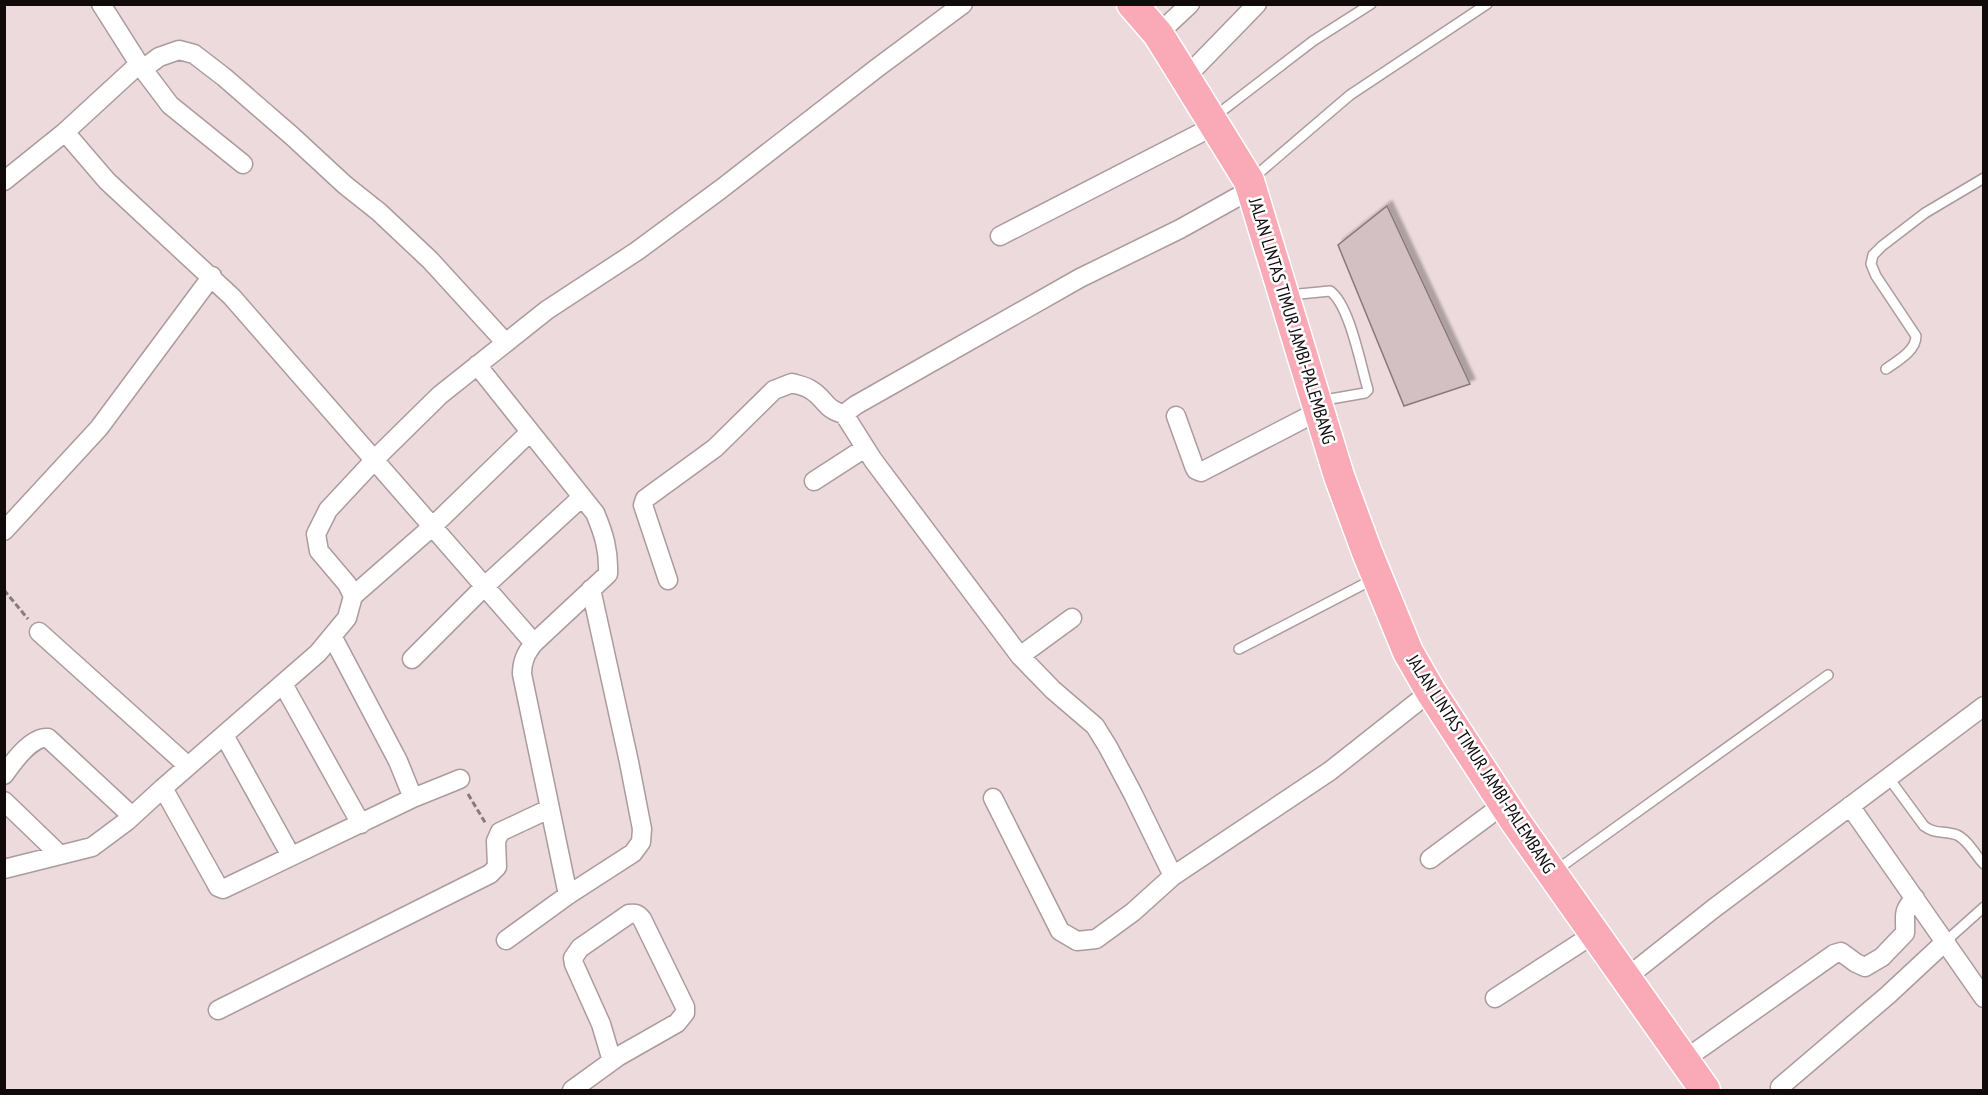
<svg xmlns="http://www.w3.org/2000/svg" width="1988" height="1095" viewBox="0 0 1988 1095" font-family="'PT Sans Narrow',sans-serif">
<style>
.building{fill:#d2c0c2;stroke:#89797b;stroke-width:1.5;filter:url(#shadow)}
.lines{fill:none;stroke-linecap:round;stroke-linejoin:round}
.service-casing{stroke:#ac9b9d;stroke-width:12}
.minor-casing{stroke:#ac9b9d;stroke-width:21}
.trunk-casing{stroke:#fff;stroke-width:33}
.path{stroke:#887b7d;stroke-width:3;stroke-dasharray:6 3;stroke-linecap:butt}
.service{stroke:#fff;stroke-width:9}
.minor{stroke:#fff;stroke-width:18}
.trunk{stroke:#faaab6;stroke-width:30}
.labels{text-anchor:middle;stroke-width:5;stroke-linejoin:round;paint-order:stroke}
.street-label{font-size:18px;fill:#100a0b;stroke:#fff}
</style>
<defs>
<filter id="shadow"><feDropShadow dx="5" dy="-5" stdDeviation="1.5" flood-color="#0004"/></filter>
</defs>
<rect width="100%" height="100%" fill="#ecdadc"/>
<path class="building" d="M1387,206L1470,384L1404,406L1338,245Z"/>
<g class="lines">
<defs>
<path id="service" d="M1214,117L1313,41L1371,4
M1253,178L1350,95L1487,4
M1289,295L1330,291C1349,304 1360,362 1367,386L1368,390L1365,393L1319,401
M1886,369C1897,361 1916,351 1916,336L1876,276L1871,264L1873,255L1882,246L1925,213L1984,178
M1239,649L1368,582
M1888,777L1924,826C1936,835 1944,830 1957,835C1968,840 1976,856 1984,864
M1555,871L1828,675
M1946,941L1984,907"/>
<path id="minor" d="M101,4L139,64L170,105L243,164
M1158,34L1190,4
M139,64L65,132L107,181L232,297L534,643
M143,69L159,57L179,50L194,54L224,77L292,136L345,185L379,212L430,260L505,342
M1186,77L1257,4
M4,181L65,132
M1241,195L1180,229L1080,278L856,405L844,414L873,460L1020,656L1053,690L1095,726L1108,747L1133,794L1173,876L1330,771L1421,699
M1000,236L1216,125
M477,365L595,513C604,534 609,551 608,574L534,643C526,653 522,661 522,674L568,895
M1176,416L1194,466L1196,470L1201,472L1311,415
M814,481L865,448
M4,531L99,428L212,276
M668,580L643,505L645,499L715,448L774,390L792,383C798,385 806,386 811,390C826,399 825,410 844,414
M353,596L433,526L530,432
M39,632L188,766
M332,636L398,761L413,798
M1020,656L1072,618
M412,659L485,586L582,497
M283,684L361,824
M224,735L291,856
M4,775C13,762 32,736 48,738L132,816
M163,788L216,883L218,887L223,889L413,798L460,779
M993,798L1060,931L1077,941L1096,939L1133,912L1173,876
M4,801L60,855
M1850,806L1984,998
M1430,859L1496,810
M4,869L92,847L127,821L163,788L318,653L347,618L353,596L347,584L319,551L316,534L328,510L382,452L440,395L547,310L637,251L721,189L877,68L963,4
M506,940L568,895L633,853L641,842L642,829L629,762L591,589
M1626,978L1713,909L1984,706
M1495,998L1586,939
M218,1010L490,874L497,867L496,841L500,832L549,809
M1684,1060L1834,954L1841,952L1856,963L1865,967L1882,957L1905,933C1906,916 1901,912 1915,898
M1780,1087L1888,995L1946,941
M572,1090L619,1056L677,1023L685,1013V1007L642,919C638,914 636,913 629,914L580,948L573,958L574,964L601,1024L612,1061"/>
<path id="trunk" d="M1132,4L1158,34L1178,66L1249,181L1339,476L1367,552L1408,652L1431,692L1515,821L1705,1090"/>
</defs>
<use href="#service" class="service-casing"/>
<use href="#minor" class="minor-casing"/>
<use href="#trunk" class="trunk-casing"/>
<path class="path" d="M4,590L28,619
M468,794L486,824"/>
<use href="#service" class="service"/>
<use href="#minor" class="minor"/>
<use href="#trunk" class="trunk"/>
</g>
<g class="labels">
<g class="street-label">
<text transform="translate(1292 321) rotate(73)" y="6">JALAN LINTAS TIMUR JAMBI-PALEMBANG</text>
<text transform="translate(1481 764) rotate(57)" y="6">JALAN LINTAS TIMUR JAMBI-PALEMBANG</text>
</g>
</g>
<rect width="1988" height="1095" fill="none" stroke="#100a0b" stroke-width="12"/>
</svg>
